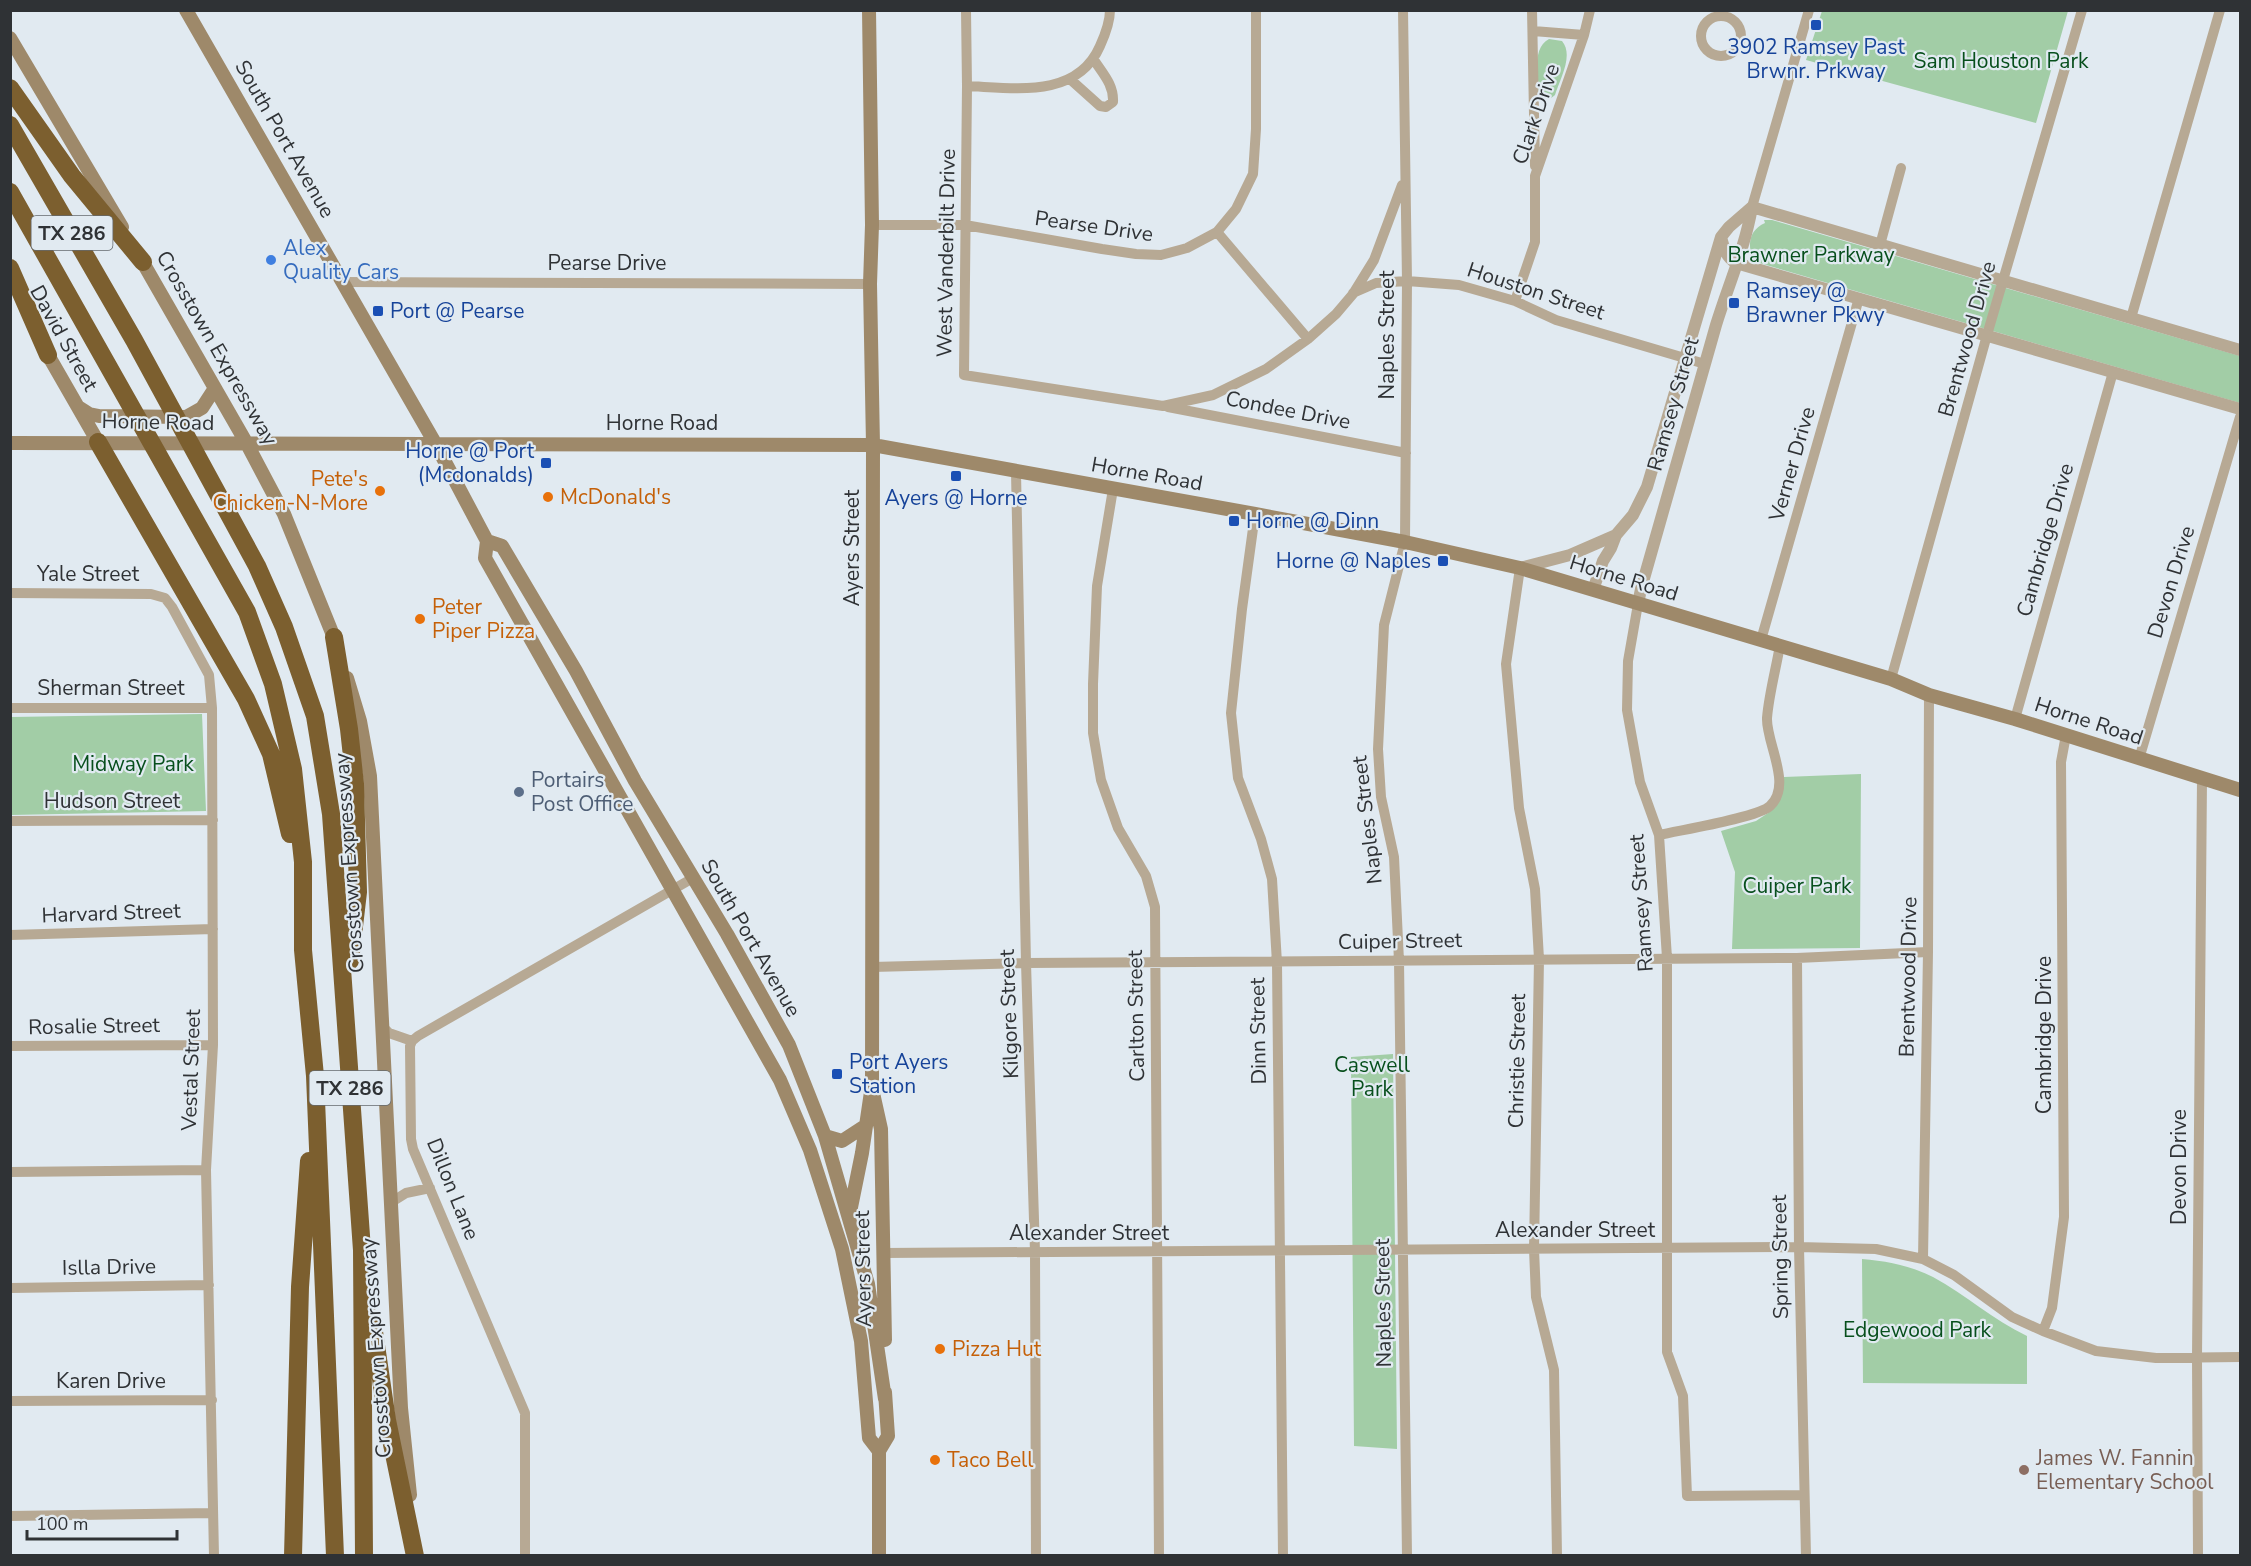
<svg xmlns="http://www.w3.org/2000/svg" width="2251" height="1566" viewBox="0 0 2251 1566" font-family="'Nunito Sans',sans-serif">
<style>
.green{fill:#a2cda6}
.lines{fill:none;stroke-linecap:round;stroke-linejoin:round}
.minor{stroke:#b7a994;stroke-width:10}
.tertiary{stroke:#b7a994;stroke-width:12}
.secondary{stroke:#9e896a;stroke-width:14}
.motorway{stroke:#7c5f2f;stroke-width:18}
.transit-dot{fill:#1a4fb4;stroke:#e1eaf1;stroke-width:2}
.shop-dot{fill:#3f7fe0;stroke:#e1eaf1;stroke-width:2}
.food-dot{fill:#e8710a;stroke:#e1eaf1;stroke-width:2}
.service-dot{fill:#5c6f8a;stroke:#e1eaf1;stroke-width:2}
.education-dot{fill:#8d6e63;stroke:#e1eaf1;stroke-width:2}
.labels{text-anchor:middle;stroke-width:4.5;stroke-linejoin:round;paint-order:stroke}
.shield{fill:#e1eaf1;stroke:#64696d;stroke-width:1.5}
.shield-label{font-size:20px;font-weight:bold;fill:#2f3235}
.transit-label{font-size:21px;fill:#164399;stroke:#e1eaf1;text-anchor:start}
.park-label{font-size:21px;fill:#074f1c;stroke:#e1eaf1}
.street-label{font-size:21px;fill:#2f3235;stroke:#e1eaf1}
.shop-label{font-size:21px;fill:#366cbe;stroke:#e1eaf1;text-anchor:start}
.food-label{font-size:21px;fill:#c56008;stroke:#e1eaf1;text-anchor:start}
.service-label{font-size:21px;fill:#4e5e75;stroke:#e1eaf1;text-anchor:start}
.education-label{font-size:21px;fill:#785e54;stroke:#e1eaf1;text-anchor:start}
</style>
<rect width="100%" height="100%" fill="#e1eaf1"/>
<path class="green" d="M1822,11V10L2068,11L2036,123L1806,60Z
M1549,39L1562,41C1574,55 1560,79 1555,95L1550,99H1545L1538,92C1538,75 1532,48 1549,39Z
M1764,220H1772L2240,356V403L1756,262C1746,249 1748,230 1765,223Z
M202,714L206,811L11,815V717Z
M1861,774L1860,948L1732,949L1735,872L1721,831L1756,821L1768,813L1784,777Z
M1393,1054L1397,1449L1354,1446L1351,1057Z
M1862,1259C1887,1261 1911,1266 1933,1277C1966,1295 1993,1320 2027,1336V1384L1863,1383Z"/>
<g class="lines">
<path class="minor" d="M966,10L967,86L964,375L1163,406L1213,395L1266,369L1308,339L1336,314L1353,294L1374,260L1402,185
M1403,10L1407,281L1405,542L1384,625L1378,749L1381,797L1394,857L1399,961L1407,1556
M1532,10L1535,166
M1701 36a20 20 0 1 1 40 0a20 20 0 1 1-40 0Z
M1533,31L1584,35
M1071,80L1100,106L1106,107L1113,102C1114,85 1103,74 1094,60
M967,86C1014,88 1077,99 1100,46C1105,35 1110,23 1110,10
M1752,207L1809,10
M872,225H965L1102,249L1136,254L1161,255L1187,248L1217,232L1236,209L1253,174L1256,129V10
M1217,232L1308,339
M1880,245L1901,168
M343,282L870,284
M1353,293L1376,283L1407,281L1459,285L1515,301L1556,320L1705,364
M1515,301L1535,242V176L1584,35L1590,10
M2131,318L2220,10
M1168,407L1406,453
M1016,472L1026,963L1035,1252L1036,1556
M1113,489L1097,586L1093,684V733L1101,780L1118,828L1146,876L1155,907L1159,1556
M1255,514L1242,609L1231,713L1238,778L1261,839L1272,879L1277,963L1283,1556
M1520,568L1506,664L1519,808L1535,889L1539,959L1534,1249L1536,1297L1554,1370L1557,1556
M10,593L151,594L165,598L172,607L209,675L212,708L213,1045L206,1170L214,1556
M1638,604L1628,661L1627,710L1640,782L1659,835L1667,958V1352L1683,1396L1687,1496L1804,1495
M1761,640L1859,298
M1891,679L1987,335L2082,10
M10,708H212
M2015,719L2113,372
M2139,759L2240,417
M10,821L213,820
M1659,835C1680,830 1757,818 1770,806C1793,785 1766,743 1767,718C1769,694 1776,669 1780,645
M10,935L213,929
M1797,958L1799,1247L1806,1556
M872,967L1026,963L1797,958L1928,952
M381,1025L389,1033L412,1041
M10,1046L213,1045
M10,1172L206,1170
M390,1203L406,1193L430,1188
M884,1253L1799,1247L1876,1249L1923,1259L1954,1275L2012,1317L2043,1331L2096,1351L2156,1358L2240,1357
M1923,1259L1928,952L1929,695
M10,1288L209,1285
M2043,1331L2052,1308L2064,1217L2061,762L2066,735
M10,1401L212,1400
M10,1516L213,1513
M525,1556V1413L413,1149L411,1139L410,1046L412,1041L418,1036L693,878
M2198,1556L2197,1358L2202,779"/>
<path class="tertiary" d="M1752,207L2240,350
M1721,237C1724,249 1726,257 1736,263L2240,409
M1520,568L1570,555L1616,535
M1593,590L1603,561L1611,548L1616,535L1633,515L1647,487L1721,237L1729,227L1752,207
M1638,604L1641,589C1666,501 1691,413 1716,325C1728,286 1745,248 1752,207"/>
<path class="secondary" d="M186,10L435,443L487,541L485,558L780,1080L810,1150L842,1249L861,1341L869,1438L879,1451
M10,38L122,227
M138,254L247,444L284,514L337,645
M44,348L98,442
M78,407L89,414L99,416L186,417L202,408L215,388
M10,443L873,445L1255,514L1405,542L1520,568L1891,679L1929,695L2015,719L2240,790
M487,541L502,546L576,671L635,781L727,934L789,1045L825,1136L868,1284L885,1399
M347,678L360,721L370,776L401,1408L410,1495
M873,1093L881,1129L885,1340
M825,1136L842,1141L865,1126
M849,1217L862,1153L872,1085L873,445L870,284L872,225L869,10
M879,1556V1451L888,1436L885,1392"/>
<path class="motorway" d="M10,88L72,176L143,262
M10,125L134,340L257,566L284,627L315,716L331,814L362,1250L364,1556
M10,192L247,612L273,684L293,769L303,862V950L315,1076L335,1556
M10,268L48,355
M98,442L246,699L271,754L290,834
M334,637L349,729L355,784L358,892L350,961
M372,1318L387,1420L415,1556
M293,1556L300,1287L309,1161"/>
</g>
<g class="transit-dot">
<rect x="1810" y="19" width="12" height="12" rx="3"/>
<rect x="1728" y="297" width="12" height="12" rx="3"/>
<rect x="372" y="305" width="12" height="12" rx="3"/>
<rect x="540" y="457" width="12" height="12" rx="3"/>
<rect x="950" y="470" width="12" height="12" rx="3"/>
<rect x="1228" y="515" width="12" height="12" rx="3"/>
<rect x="1437" y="555" width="12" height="12" rx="3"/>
<rect x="831" y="1068" width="12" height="12" rx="3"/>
</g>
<circle class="shop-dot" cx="271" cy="260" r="6"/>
<g class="food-dot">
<circle cx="380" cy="491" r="6"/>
<circle cx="548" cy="497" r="6"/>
<circle cx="420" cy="619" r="6"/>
<circle cx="940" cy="1349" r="6"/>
<circle cx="935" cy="1460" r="6"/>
</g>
<circle class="service-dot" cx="519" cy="792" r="6"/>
<circle class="education-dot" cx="2024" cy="1470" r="6"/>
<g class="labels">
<g class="shield">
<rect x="31.5" y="216" width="81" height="34" rx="4.5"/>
<rect x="309.5" y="1071" width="81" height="34" rx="4.5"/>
</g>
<g class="shield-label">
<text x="72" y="240">TX 286</text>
<text x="350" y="1095">TX 286</text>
</g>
<g class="transit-label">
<text x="1816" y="54" text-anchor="middle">3902 Ramsey Past<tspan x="1816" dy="24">Brwnr. Prkway</tspan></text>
<text x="1746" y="298">Ramsey @<tspan x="1746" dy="24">Brawner Pkwy</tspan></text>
<text x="390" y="318">Port @ Pearse</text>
<text x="534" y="458" text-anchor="end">Horne @ Port<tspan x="534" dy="24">(Mcdonalds)</tspan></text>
<text x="956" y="505" text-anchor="middle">Ayers @ Horne</text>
<text x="1246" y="528">Horne @ Dinn</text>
<text x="1431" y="568" text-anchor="end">Horne @ Naples</text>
<text x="849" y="1069">Port Ayers<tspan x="849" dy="24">Station</tspan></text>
</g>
<g class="park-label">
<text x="2001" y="68">Sam Houston Park</text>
<text x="1811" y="262">Brawner Parkway</text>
<text x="133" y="771">Midway Park</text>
<text x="1797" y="893">Cuiper Park</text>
<text x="1372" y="1072">Caswell<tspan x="1372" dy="24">Park</tspan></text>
<text x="1917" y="1337">Edgewood Park</text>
</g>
<g class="street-label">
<text transform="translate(1536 114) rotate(-71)" y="7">Clark Drive</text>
<text transform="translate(285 139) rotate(60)" y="7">South Port Avenue</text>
<text transform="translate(1094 226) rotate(8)" y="7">Pearse Drive</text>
<text transform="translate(946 253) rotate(-89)" y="7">West Vanderbilt Drive</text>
<text x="607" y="270">Pearse Drive</text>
<text transform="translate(1536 291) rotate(18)" y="7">Houston Street</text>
<text transform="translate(1387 335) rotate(-90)" y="7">Naples Street</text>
<text transform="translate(64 338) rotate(61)" y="7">David Street</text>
<text transform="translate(1967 339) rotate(-74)" y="7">Brentwood Drive</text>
<text transform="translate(217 348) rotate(60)" y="7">Crosstown Expressway</text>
<text transform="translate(1673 404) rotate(-74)" y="7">Ramsey Street</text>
<text transform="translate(1288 410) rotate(11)" y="7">Condee Drive</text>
<text transform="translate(158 422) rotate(1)" y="7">Horne Road</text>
<text x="662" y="430">Horne Road</text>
<text transform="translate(1792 464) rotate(-74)" y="7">Verner Drive</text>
<text transform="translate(1147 474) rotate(10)" y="7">Horne Road</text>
<text transform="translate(2045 540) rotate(-74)" y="7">Cambridge Drive</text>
<text transform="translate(852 548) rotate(-90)" y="7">Ayers Street</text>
<text x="88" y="581">Yale Street</text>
<text transform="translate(1624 578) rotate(17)" y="7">Horne Road</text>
<text transform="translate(2171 582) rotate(-73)" y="7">Devon Drive</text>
<text x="111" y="695">Sherman Street</text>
<text transform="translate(2089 721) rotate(18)" y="7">Horne Road</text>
<text x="112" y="808">Hudson Street</text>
<text transform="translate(1367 820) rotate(-97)" y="7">Naples Street</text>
<text transform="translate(349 863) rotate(-94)" y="7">Crosstown Expressway</text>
<text transform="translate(1641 903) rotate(-94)" y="7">Ramsey Street</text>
<text transform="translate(111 913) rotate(-2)" y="7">Harvard Street</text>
<text transform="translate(751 938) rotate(60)" y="7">South Port Avenue</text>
<text transform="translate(1400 941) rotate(-1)" y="7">Cuiper Street</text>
<text transform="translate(1908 977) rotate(-89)" y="7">Brentwood Drive</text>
<text transform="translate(1009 1014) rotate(-92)" y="7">Kilgore Street</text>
<text transform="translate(1136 1016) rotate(-91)" y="7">Carlton Street</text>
<text transform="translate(94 1026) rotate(-1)" y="7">Rosalie Street</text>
<text transform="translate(1258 1031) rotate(-91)" y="7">Dinn Street</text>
<text transform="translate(2044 1035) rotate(-90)" y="7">Cambridge Drive</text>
<text transform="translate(1517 1061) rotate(-89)" y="7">Christie Street</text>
<text transform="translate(191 1070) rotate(-88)" y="7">Vestal Street</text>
<text transform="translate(2179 1167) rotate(-90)" y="7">Devon Drive</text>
<text transform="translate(453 1189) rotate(68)" y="7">Dillon Lane</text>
<text x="1575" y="1237">Alexander Street</text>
<text x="1089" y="1240">Alexander Street</text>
<text transform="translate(1780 1257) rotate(-91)" y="7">Spring Street</text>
<text transform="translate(109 1267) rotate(-1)" y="7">Islla Drive</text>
<text transform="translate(863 1269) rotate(-91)" y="7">Ayers Street</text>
<text transform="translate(1383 1303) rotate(-91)" y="7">Naples Street</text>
<text transform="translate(376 1348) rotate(-94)" y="7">Crosstown Expressway</text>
<text x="111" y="1388">Karen Drive</text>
</g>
<g class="shop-label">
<text x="283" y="255">Alex<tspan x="283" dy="24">Quality Cars</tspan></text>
</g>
<g class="food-label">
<text x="368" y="486" text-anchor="end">Pete's<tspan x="368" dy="24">Chicken-N-More</tspan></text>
<text x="560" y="504">McDonald's</text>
<text x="432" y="614">Peter<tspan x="432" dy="24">Piper Pizza</tspan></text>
<text x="952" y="1356">Pizza Hut</text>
<text x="947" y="1467">Taco Bell</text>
</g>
<g class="service-label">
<text x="531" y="787">Portairs<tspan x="531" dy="24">Post Office</tspan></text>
</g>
<g class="education-label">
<text x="2036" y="1465">James W. Fannin<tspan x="2036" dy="24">Elementary School</tspan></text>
</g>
</g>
<rect width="2251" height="1566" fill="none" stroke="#2f3235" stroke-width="24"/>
<path d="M27 1530v9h150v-9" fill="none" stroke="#2f3235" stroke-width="3"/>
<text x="36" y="1530" font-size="18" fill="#2f3235" stroke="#e1eaf1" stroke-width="4.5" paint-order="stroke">100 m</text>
</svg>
